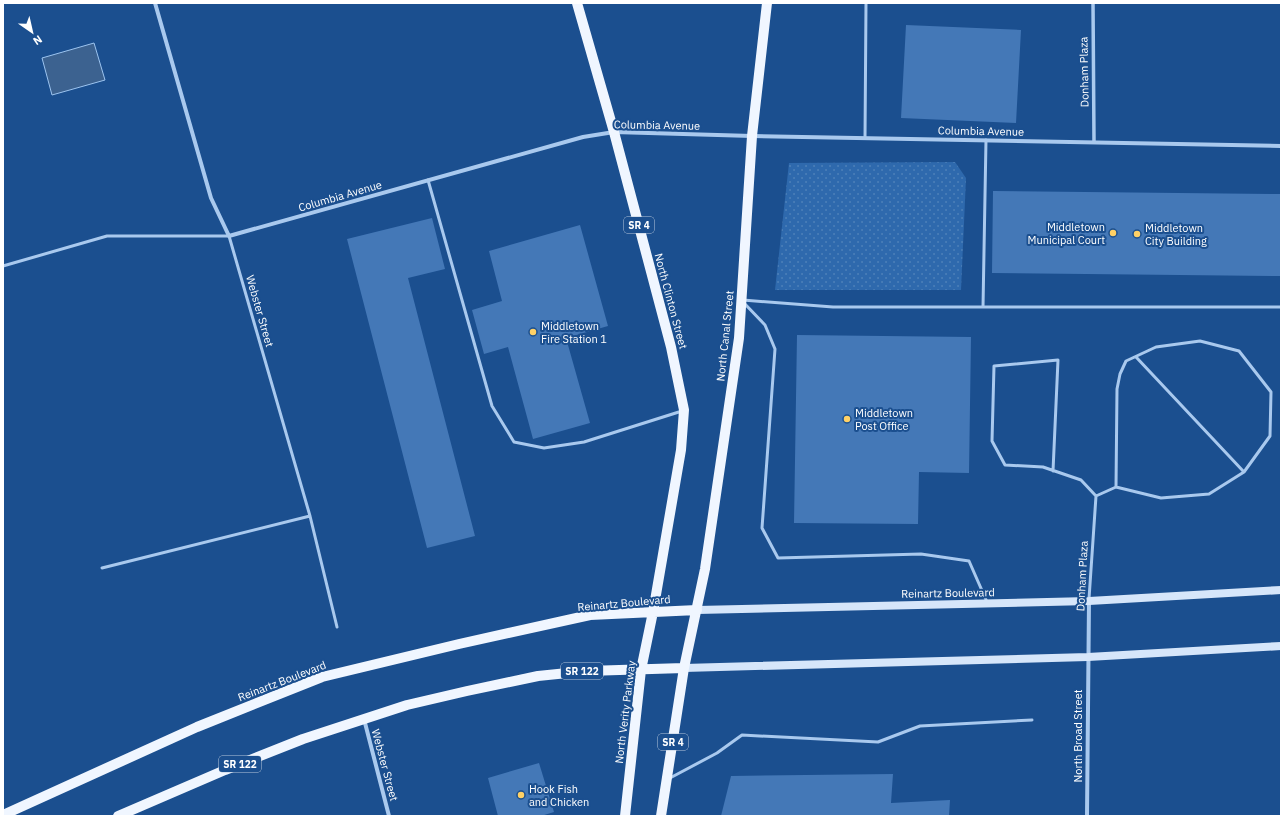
<svg xmlns="http://www.w3.org/2000/svg" width="1284" height="819" viewBox="0 0 1284 819" font-family="'IBM Plex Sans',sans-serif">
<style>
.park{fill:url(#park-dots)}
.water{fill:#3c6290;stroke:#9cc4f0}
.building{fill:#4478b7}
.lines{fill:none;stroke-linecap:round;stroke-linejoin:round}
.service{stroke:#a9c9ee;stroke-width:3}
.pedestrian{stroke:#a9c9ee;stroke-width:3.5}
.minor{stroke:#a9c9ee;stroke-width:4}
.secondary{stroke:#d6e6fa;stroke-width:8}
.primary{stroke:#f0f6ff;stroke-width:10}
.poi-dot{fill:#ffd166;stroke:#1b4f8f;stroke-width:1.5}
.labels{text-anchor:middle;stroke-width:4;stroke-linejoin:round;paint-order:stroke}
.shield{fill:#1b4f8f;stroke:#bbcadd;stroke-width:1}
.shield-label{font-size:10px;font-weight:bold;fill:#fff}
.street-label{font-size:11px;fill:#fff;stroke:#1b4f8f}
.poi-label{font-size:11px;fill:#fff;stroke:#1b4f8f;text-anchor:start}
</style>
<defs>
<pattern id="park-dots" width="8" height="8" patternUnits="userSpaceOnUse"><rect width="8" height="8" fill="#2e69ad"/><path d="M2 2h.1M6 6h.1" fill="none" stroke="#4d80b9" stroke-width="1.8" stroke-linecap="round"/></pattern>
</defs>
<rect width="100%" height="100%" fill="#1b4f8f"/>
<path class="park" d="M955,162L966,178L961,290H775L789,163Z"/>
<path class="water" d="M94,43L105,80L52,95L42,58Z"/>
<path class="building" d="M906,25L1021,30L1016,123L901,118Z
M993,191L1281,194V276L992,273Z
M432,218L445,269L408,278L475,536L427,548L347,239Z
M580,225L608,326L566,338L590,423L533,439L508,347L484,354L472,310L502,301L489,251Z
M797,335L971,337L969,473L919,472L918,524L794,523Z
M539,763L554,812L541,816H498L488,778Z
M893,774L891,803L950,800L949,816H721L731,776Z"/>
<g class="lines">
<path class="service" d="M865,138L866,3
M428,180L492,406L514,442L544,448L584,442L682,411
M3,266L107,236H229L310,516L337,627
M743,300L833,307H1281
M744,303L765,325L775,349L762,528L778,558L921,554L969,561L987,602
M983,307L986,140
M1136,357L1244,472
M1053,471L1058,360L994,366L992,441L1005,465L1043,467L1081,480L1096,496
M1096,496L1116,487L1117,389L1120,374L1126,361L1156,347L1200,341L1239,351L1271,392L1270,436L1244,472L1209,494L1161,498L1116,487
M102,568L310,516
M1089,599L1096,496
M670,778L717,753L742,735L878,742L920,726L1032,720"/>
<path class="pedestrian" d="M1093,3L1094,141"/>
<path class="minor" d="M155,3L211,198L229,236L583,137L614,132L752,136L1281,146
M364,719L389,816
M1087,816L1089,601"/>
<path class="secondary" d="M697,610L1089,601L1281,590
M684,668L1088,657L1281,646"/>
<path class="primary" d="M577,3L614,132L671,347L684,410L681,450L653,612L641,670L625,816
M3,815L197,727L322,677L459,644L590,615L697,610
M118,816L225,770L303,739L407,705L467,691L538,676L587,671L684,668
M661,816L684,668L705,569L739,338L752,136L767,3"/>
</g>
<g class="poi-dot">
<circle cx="1113" cy="233" r="4"/>
<circle cx="1137" cy="234" r="4"/>
<circle cx="533" cy="332" r="4"/>
<circle cx="847" cy="419" r="4"/>
<circle cx="521" cy="795" r="4"/>
</g>
<g class="labels">
<g class="shield">
<rect x="624" y="217" width="30" height="16" rx="3"/>
<rect x="561" y="663" width="42" height="16" rx="3"/>
<rect x="658" y="734" width="30" height="16" rx="3"/>
<rect x="219" y="756" width="42" height="16" rx="3"/>
</g>
<g class="shield-label">
<text x="639" y="229">SR 4</text>
<text x="582" y="675">SR 122</text>
<text x="673" y="746">SR 4</text>
<text x="240" y="768">SR 122</text>
</g>
<g class="street-label">
<text transform="translate(1084 72) rotate(-91)" y="4">Donham Plaza</text>
<text transform="translate(657 125) rotate(1)" y="4">Columbia Avenue</text>
<text transform="translate(981 131) rotate(1)" y="4">Columbia Avenue</text>
<text transform="translate(340 196) rotate(-16)" y="4">Columbia Avenue</text>
<text transform="translate(671 301) rotate(75)" y="4">North Clinton Street</text>
<text transform="translate(260 311) rotate(74)" y="4">Webster Street</text>
<text transform="translate(725 336) rotate(-84)" y="4">North Canal Street</text>
<text transform="translate(1082 576) rotate(-87)" y="4">Donham Plaza</text>
<text transform="translate(948 593) rotate(-1)" y="4">Reinartz Boulevard</text>
<text transform="translate(624 603) rotate(-5)" y="4">Reinartz Boulevard</text>
<text transform="translate(282 681) rotate(-21)" y="4">Reinartz Boulevard</text>
<text transform="translate(625 712) rotate(-83)" y="4">North Verity Parkway</text>
<text transform="translate(1078 736) rotate(-90)" y="4">North Broad Street</text>
<text transform="translate(385 765) rotate(75)" y="4">Webster Street</text>
</g>
<g class="poi-label">
<text x="1105" y="231" text-anchor="end">Middletown<tspan x="1105" dy="13">Municipal Court</tspan></text>
<text x="1145" y="232">Middletown<tspan x="1145" dy="13">City Building</tspan></text>
<text x="541" y="330">Middletown<tspan x="541" dy="13">Fire Station 1</tspan></text>
<text x="855" y="417">Middletown<tspan x="855" dy="13">Post Office</tspan></text>
<text x="529" y="793">Hook Fish<tspan x="529" dy="13">and Chicken</tspan></text>
</g>
</g>
<rect width="1284" height="819" fill="none" stroke="#ffffff" stroke-width="8"/>
<g transform="translate(32 32) rotate(146)" stroke="#1b4f8f" stroke-width="3" paint-order="stroke">
<path d="M0-3L7 15L0 10L-7 15Z" fill="#ffffff"/>
<text y="-6" font-size="11" font-weight="bold" text-anchor="middle" fill="#ffffff">N</text>
</g>
</svg>
